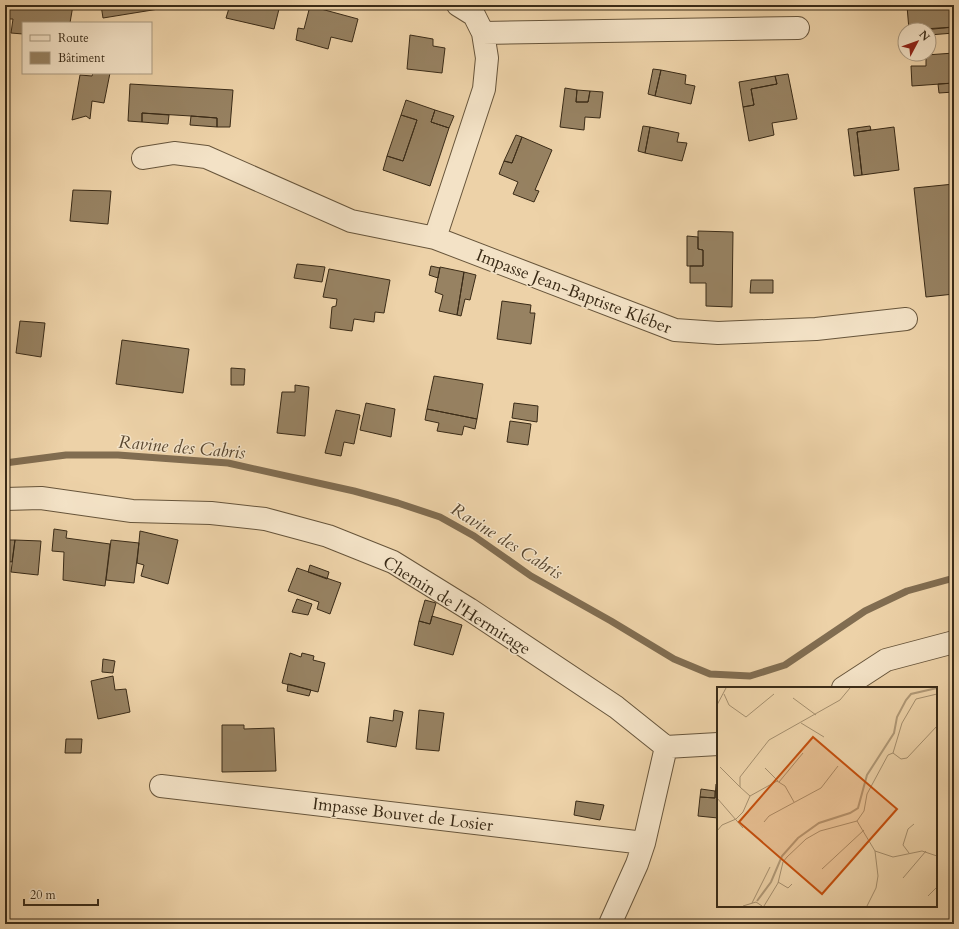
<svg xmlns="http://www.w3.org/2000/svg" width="959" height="929" viewBox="0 0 959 929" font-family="Cardo,serif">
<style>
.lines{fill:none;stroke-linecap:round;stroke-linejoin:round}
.stream{stroke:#816d51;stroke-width:7}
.building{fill:#978262;stroke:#3a2b17}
.minor-casing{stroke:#67553b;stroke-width:24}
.minor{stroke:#f3e2c6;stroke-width:22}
.labels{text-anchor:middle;stroke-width:3;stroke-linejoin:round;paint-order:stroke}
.street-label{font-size:17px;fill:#3a2b17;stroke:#f3e2c6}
.water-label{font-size:18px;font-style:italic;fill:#58462f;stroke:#f3e2c6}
.inset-river{fill:none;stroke:#b09977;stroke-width:2}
.inset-road{fill:none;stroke:#a58f6e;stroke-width:1}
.view{fill:#c5500e;fill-opacity:0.15;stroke:#c5500e;stroke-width:2}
.inset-edge{fill:none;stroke:#3a2b17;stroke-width:2}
</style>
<rect width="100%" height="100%" fill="#edd2a8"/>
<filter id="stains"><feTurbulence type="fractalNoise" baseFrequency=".005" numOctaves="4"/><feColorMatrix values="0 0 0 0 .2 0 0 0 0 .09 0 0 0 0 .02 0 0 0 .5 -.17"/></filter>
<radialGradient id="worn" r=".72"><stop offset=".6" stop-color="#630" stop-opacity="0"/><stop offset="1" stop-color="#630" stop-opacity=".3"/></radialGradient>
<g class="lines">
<path class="stream" d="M5,463L66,455H118L228,463L354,491L398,503L440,517L474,536L531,576L611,621L674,659L710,674L750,676L785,665L865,611L907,591L954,578"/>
</g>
<path class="building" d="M13,5H73L70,23H23V34L11,33L13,19H6L7,9L13,8Z
M101,5H171V7L103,18Z
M230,5H280L274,29L226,18Z
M954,5V27L909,30L907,6Z
M310,6L358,19L352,42L331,37L328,49L296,40L298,28L304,29Z
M954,27V33L929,35V30H923Z
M410,35L433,39V46L445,48L442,73L407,69Z
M954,53V83L912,86L911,66H926V55Z
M653,69L661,70L655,96L648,94Z
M661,70L686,75L685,84L695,86L691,104L655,96Z
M93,73H110L104,103L92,101L90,119L86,116L72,120L80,75L92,76Z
M788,74L797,119L772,123L774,135L749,141L743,107L754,105L751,89L777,84L775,76Z
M775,76L777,84L751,89L754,105L743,107L739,82Z
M954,83V92L939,93L938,84Z
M130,84L233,90L230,127H217V118L191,116L142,113V122L128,121Z
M565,88L577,90L576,102H588L590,91L603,92L600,118L585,117L584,130L560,127Z
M577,90L590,91L588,102H576Z
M406,100L435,110L431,122L449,128L430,186L383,170L387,156L403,161L417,120L401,115Z
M435,110L454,116L449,128L431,122Z
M142,113L169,115L168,124L142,122Z
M401,115L417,120L403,161L387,156Z
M191,116L217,118V127L190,125Z
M643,126L650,127L645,153L638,151Z
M870,126L871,130L857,132L862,175L854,176L848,129Z
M650,127L679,133L677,142L687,143L682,161L645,153Z
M894,127L899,170L862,175L857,132Z
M516,135L522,137L512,163L504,161Z
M522,137L552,150L535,190L539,191L534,202L513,194L518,182L499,174L504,161L512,163Z
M954,184V294L926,297L914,188Z
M73,190L111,191L108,224L70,221Z
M698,231L733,232L732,307L706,306V283H690V266H703V250L698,249Z
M687,236L698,237V249L703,250V266H687Z
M297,264L325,267L322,282L294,278Z
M431,266L440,268L438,278L429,275Z
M440,267L464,272L457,315L439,311L443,295L435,292Z
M329,269L390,280L384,313L375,312L374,322L354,319L352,331L330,328L332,307L336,306L337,299L323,297Z
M464,272L476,275L470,300L465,299L461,316L457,315Z
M751,280H773V293H750Z
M502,301L531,305L530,313H535L531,344L497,339Z
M20,321L45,323L41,357L16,353Z
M122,340L189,349L183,393L116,384Z
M231,368L245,369L244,385H231Z
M434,376L483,384L477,419L427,409Z
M295,385L309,387L305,436L277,433L282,392H295Z
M366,403L395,409L391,437L360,430Z
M514,403L538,406L537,422L512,418Z
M427,409L477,419L475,429L464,426L462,435L437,431L439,423L425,420Z
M336,410L360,415L354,444L344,442L341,456L325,453Z
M510,421L531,424L528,445L507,442Z
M54,529L67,531L66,538L110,544L105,586L63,580L64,552L52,551Z
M140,531L178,540L168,584L141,576L144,565L137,563Z
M6,540H15L12,562L5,561Z
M15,540L41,541L38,575L11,572Z
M111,540L139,543L134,583L106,580Z
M310,565L329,572L327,579L308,572Z
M297,568L341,583L330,614L317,609L319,602L288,591Z
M297,599L312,604L308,615L292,612Z
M425,600L436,603L430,624L419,621Z
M432,616L462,625L453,655L414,645L419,621L430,624Z
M290,653L301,657L302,653L314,656L313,660L325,663L318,692L282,683Z
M103,659L115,661L113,673L102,672Z
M113,676L115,690L126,689L130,712L98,719L91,681Z
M288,684L311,690L309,696L287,691Z
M394,710L403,712L396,747L367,742L370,717L393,721Z
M419,710L444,713L439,751L416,749Z
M222,725H244V729L274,728L276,771L222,772Z
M66,739H82L81,753H65Z
M716,784H718V818L698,816L700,797L715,798Z
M701,789L715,791V798L700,797Z
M576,801L604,805L600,820L574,815Z"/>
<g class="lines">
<defs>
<path id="minor" d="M483,33L798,28
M143,158L174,153L206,157L351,221L435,238L675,330L718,333L816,329L906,319
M435,238L484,89L487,58L483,33L474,15L458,5
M5,499L41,498L132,511L211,513L265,519L328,536L393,562L469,609L616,707L666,747L718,744
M843,688L886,660L954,642
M161,786L644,843
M610,924L637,864L644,843L666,747"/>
</defs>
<use href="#minor" class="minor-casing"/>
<use href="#minor" class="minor"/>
</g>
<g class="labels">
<g class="street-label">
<text transform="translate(574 291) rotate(21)" y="6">Impasse Jean-Baptiste Kléber</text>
<text transform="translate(457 605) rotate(32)" y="6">Chemin de l'Hermitage</text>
<text transform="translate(403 814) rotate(7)" y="6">Impasse Bouvet de Losier</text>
</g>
<g class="water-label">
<text transform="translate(182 447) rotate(5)" y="6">Ravine des Cabris</text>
<text transform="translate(507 541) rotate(32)" y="6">Ravine des Cabris</text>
</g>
</g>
<g transform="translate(717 687)">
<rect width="220" height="220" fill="#edd2a8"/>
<path class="inset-river" d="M40,214L54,195L65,169L81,151L102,136L133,126L141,121L150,88L177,46L180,30L189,13L194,7L220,1"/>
<path class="inset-road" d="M7,7L12,18L29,30L57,7M76,11L99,28M0,18L9,1M84,36L107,50M176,66L185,36L199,12L220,7M3,80L23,100M48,81L61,94M62,95L86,66M33,109L60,94L68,99L77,115M0,111L26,141M140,134L158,164L161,189L159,201L150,219M47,135L52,129L104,101L121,79M0,144L5,138L19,132L26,125L33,109L23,100V90L52,53L123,13L133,1M158,164L176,170L205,164L220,169M192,166L186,158L191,142L197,137M105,182L147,143M186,191L209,164M61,195L71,201L75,197M211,209L220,200M35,216L53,180M26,219L39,215L45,219M47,219L61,196L66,175L70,170L89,152L103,144L140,134L147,124L150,107L171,68L176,66L184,72L190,71L220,39"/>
<path class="view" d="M96,50L180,122L105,207L22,135Z"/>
<rect width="220" height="220" class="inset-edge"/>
</g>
<rect width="959" height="929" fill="none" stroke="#edd2a8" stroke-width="20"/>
<rect x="6" y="6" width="947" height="917" fill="none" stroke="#3a2b17" stroke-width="2"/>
<rect x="10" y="10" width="939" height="909" fill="none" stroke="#3a2b17"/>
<rect x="22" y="22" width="130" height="52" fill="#f3e2c6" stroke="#a99980"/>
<rect x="30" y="35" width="20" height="6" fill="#f3e2c6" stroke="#a99980"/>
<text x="58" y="42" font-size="12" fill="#3a2b17">Route</text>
<rect x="30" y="52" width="20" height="12" fill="#978262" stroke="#a99980"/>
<text x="58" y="62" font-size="12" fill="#3a2b17">Bâtiment</text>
<g transform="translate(917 42) rotate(49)"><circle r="19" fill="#f3e2c6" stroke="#a99980"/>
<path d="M0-3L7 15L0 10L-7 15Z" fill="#8f2418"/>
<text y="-6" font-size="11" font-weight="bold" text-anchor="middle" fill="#3a2b17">N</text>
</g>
<path d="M24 899v6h74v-6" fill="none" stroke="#3a2b17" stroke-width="2"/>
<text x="30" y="899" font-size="12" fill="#3a2b17" stroke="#f3e2c6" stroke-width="3" paint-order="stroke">20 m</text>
<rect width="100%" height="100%" filter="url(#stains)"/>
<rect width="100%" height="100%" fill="url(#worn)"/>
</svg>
